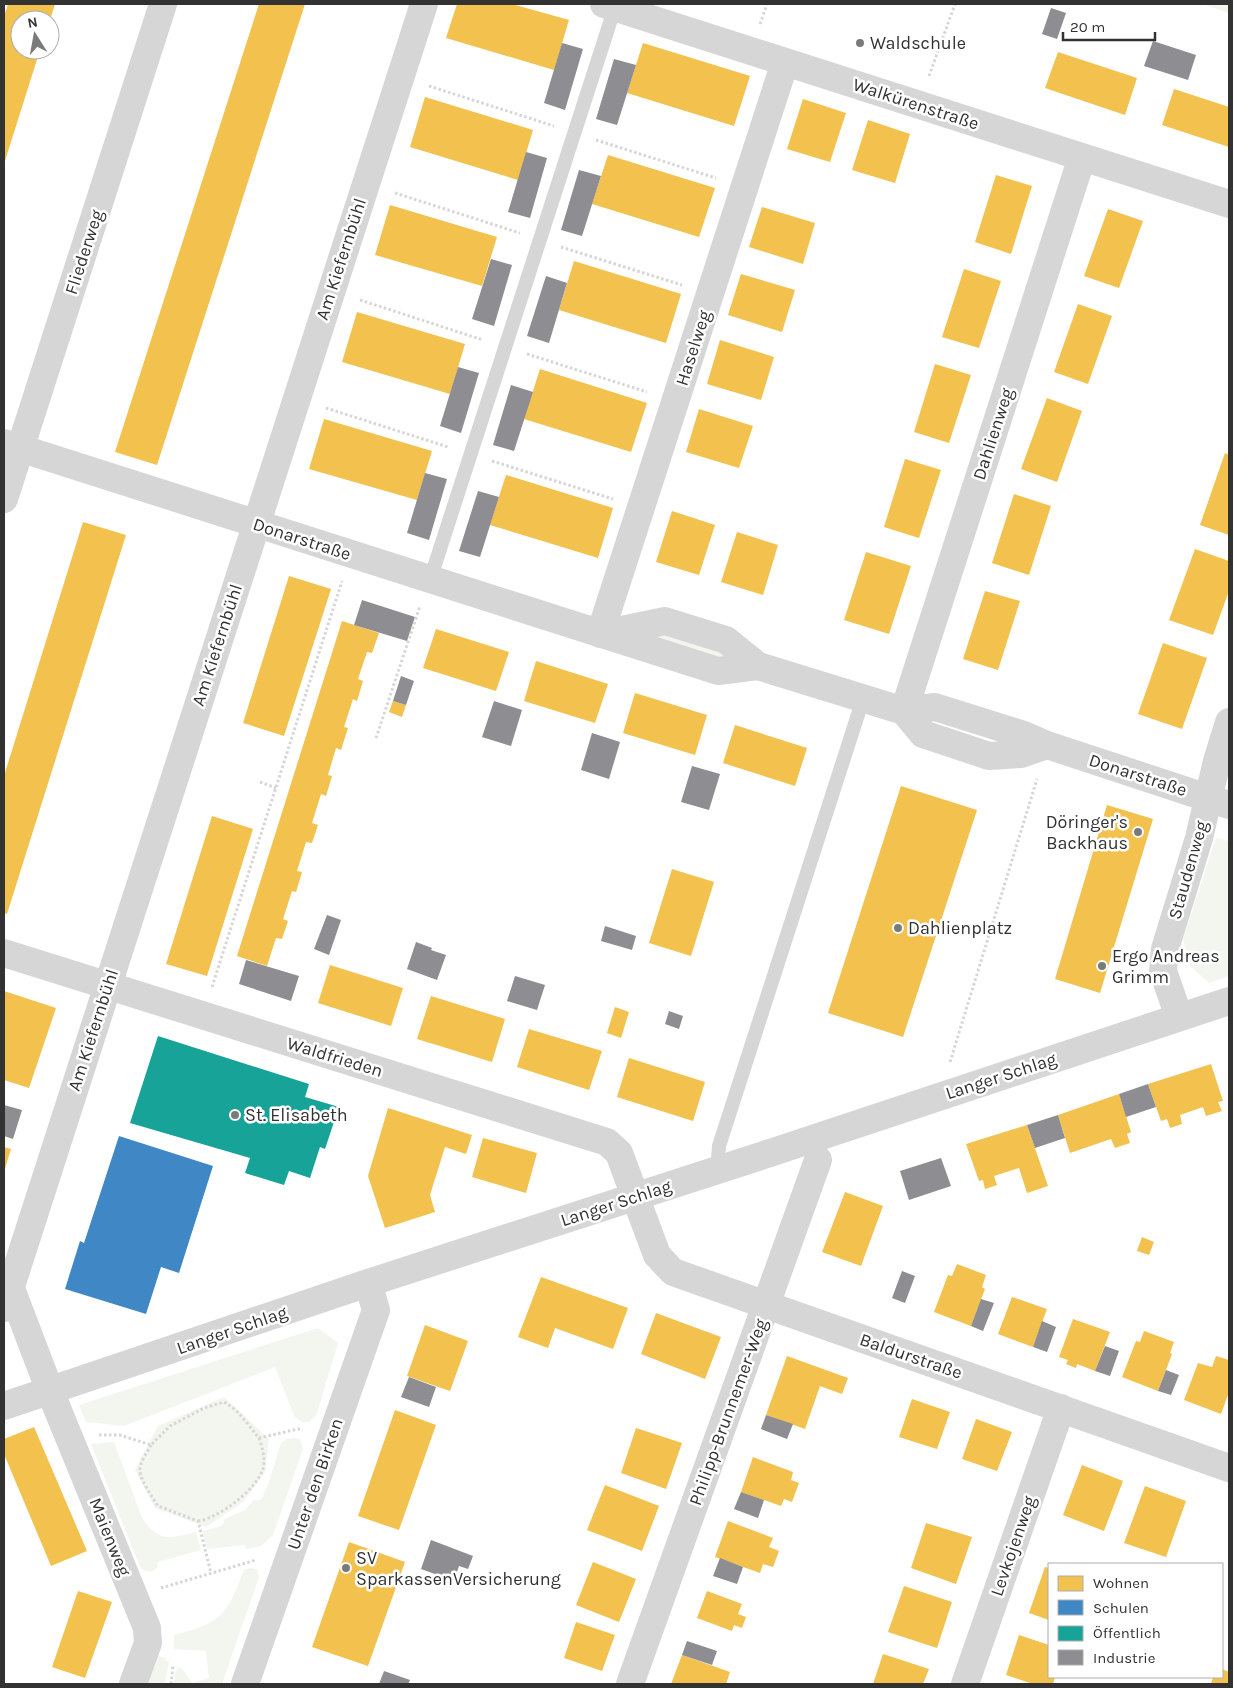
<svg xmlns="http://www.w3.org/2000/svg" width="1233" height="1688" viewBox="0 0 1233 1688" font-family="Karla,sans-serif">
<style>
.green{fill:#f3f6ee}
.homes{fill:#f2c14e}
.schools{fill:#3f88c5}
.public{fill:#17a398}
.industry{fill:#8d8d92}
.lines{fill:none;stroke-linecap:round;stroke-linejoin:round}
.path{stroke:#d6d6d6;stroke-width:3;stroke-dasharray:2.5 2.5;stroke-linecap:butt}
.lane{stroke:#d6d6d6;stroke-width:14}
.street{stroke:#d6d6d6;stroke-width:28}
.poi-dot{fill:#7a7a7a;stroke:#fff;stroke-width:2}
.labels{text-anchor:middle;stroke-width:5;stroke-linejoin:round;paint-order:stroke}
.poi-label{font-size:18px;fill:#323232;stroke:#fff;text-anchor:start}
.street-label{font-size:18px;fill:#323232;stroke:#fff}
</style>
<rect width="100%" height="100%" fill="#fff"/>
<path class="green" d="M1202,4H1229V13Z
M665,626L726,656L716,662L658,644L654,631Z
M1216,838L1229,841V976L1209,983L1190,966L1183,939Z
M318,1328L338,1343L316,1416L309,1422H302L295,1418L275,1367L124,1426L86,1422L79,1405Z
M224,1397L269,1439L265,1472L243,1502L206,1527L155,1508L135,1470L158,1426Z
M294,1438L300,1439L303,1449L273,1535L261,1546L246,1549L245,1545L207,1549L202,1531L222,1526L225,1519L245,1510L254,1500H261L268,1485L281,1443L286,1439Z
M114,1442L142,1518C158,1543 171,1538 196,1532L201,1550L158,1562L157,1568L151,1572L141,1569L91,1444Z
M250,1568L257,1569L259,1577L222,1684H174L175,1672L179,1667L183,1670L192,1683L209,1678L206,1651L174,1649V1635C222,1622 226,1617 244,1570Z
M157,1655L165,1658L169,1663L165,1684H147Z"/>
<path class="homes" d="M8,4H55L50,20H20V50H40L4,164V17Z
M259,4H305L157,465L115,452Z
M457,4H512L569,20L554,70L446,38Z
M643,43L750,76L734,126L627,93Z
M1058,52L1137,78L1125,115L1045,88Z
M1174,89L1229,107V147L1162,125Z
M425,97L533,130L518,180L410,147Z
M803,99L846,113L830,162L787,149Z
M868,120L910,134L895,183L852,170Z
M608,155L715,188L699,237L592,204Z
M996,175L1032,186L1011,254L975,242Z
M390,205L497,237L482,286L375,255Z
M762,207L815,223L803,264L749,247Z
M1108,209L1143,221L1119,288L1084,276Z
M574,261L681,294L666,343L559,310Z
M964,269L1001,281L979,348L942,337Z
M741,274L795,290L782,332L728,315Z
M1078,304L1112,316L1088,384L1054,372Z
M357,312L465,344L450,394L342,362Z
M720,340L774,357L761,400L707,384Z
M935,364L971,375L949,443L914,432Z
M540,369L647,403L631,452L524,419Z
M1047,398L1082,411L1057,482L1021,469Z
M699,409L753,426L739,468L686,452Z
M324,419L432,451L417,500L309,469Z
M1225,453L1229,455V535L1200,525Z
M905,459L941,470L919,538L884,527Z
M506,475L613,508L598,558L490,525Z
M1014,494L1051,506L1029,575L992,563Z
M672,511L715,525L699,575L656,562Z
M83,522L126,535L7,914L4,913V776Z
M737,532L778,545L763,595L721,582Z
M1195,549L1229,561V591L1213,635L1169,620Z
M866,552L911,566L889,634L844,620Z
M289,576L331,589L284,736L243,723Z
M985,591L1020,601L998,670L963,659Z
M342,621L379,633L372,653L367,652L358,679L363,681L357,701L353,699L344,727L348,728L341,750L336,748L328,775L332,776L326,796L321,794L312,823L318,825L312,843L306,842L297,871L302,872L296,892L292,891L283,919L288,921L282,939L276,938L267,966L237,956Z
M436,629L509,652L496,691L423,668Z
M1163,643L1207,658L1182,729L1138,714Z
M536,661L608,684L595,723L524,701Z
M635,693L707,715L695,755L623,733Z
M393,701L406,705L402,717L389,712Z
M735,725L807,748L795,786L723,763Z
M901,786L977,810L903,1037L828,1013Z
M1107,805L1153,819L1100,993L1055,979Z
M212,816L253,829L207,976L166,964Z
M672,869L714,882L691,956L649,943Z
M330,965L403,988L391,1026L318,1003Z
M4,991L56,1008L29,1088L4,1080Z
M431,996L505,1019L492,1062L417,1039Z
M615,1007L629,1012L621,1038L607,1033Z
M529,1029L602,1051L589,1090L517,1067Z
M629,1058L705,1082L693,1121L617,1097Z
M1211,1064L1223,1101L1218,1102L1222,1111L1206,1116L1203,1107L1180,1115L1182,1124L1170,1128L1167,1119L1161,1121L1148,1084Z
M1119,1094L1131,1132L1127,1134L1130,1143L1115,1148L1111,1139L1070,1153L1058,1115Z
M388,1108L472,1135L466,1154L445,1147L430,1195L435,1212L385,1228L368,1176Z
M1027,1125L1048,1186L1027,1193L1019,1168L994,1176L997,1185L985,1189L983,1180L979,1181L966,1144Z
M483,1138L537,1153L526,1193L472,1177Z
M4,1147L11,1149L4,1172Z
M845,1192L883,1206L861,1266L822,1252Z
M1142,1237L1154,1242L1149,1255L1137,1251Z
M957,1264L986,1275L982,1287L985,1289L971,1326L934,1312L948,1275L952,1276Z
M541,1277L628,1308L613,1349L555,1328L548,1348L518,1337Z
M1012,1297L1047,1309L1033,1347L998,1334Z
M656,1313L721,1337L705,1379L641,1354Z
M1073,1319L1110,1332L1095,1371L1077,1364L1076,1368L1066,1364L1068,1360L1059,1357Z
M425,1325L468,1341L450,1391L407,1376Z
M1144,1331L1174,1342L1170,1353L1172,1354L1158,1391L1122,1377L1136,1341L1140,1342Z
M787,1356L848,1378L842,1394L820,1386L805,1429L766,1415Z
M1216,1356L1229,1360V1392L1221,1414L1184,1400L1198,1363L1212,1367Z
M912,1399L950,1412L937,1449L899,1437Z
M395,1410L436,1425L399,1530L358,1516Z
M976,1419L1012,1432L997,1471L962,1459Z
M34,1427L87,1551L51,1566L4,1454V1439Z
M636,1428L682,1443L666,1489L621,1473Z
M753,1457L793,1472L791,1480L799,1483L792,1502L784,1499L781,1506L741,1492Z
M1082,1465L1123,1481L1104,1531L1063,1515Z
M605,1485L659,1506L642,1551L587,1530Z
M1145,1486L1186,1501L1166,1557L1124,1543Z
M728,1521L773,1538L769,1547L779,1551L773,1567L763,1564L760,1573L715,1557Z
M926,1523L972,1537L956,1584L911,1568Z
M349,1542L405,1562L368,1666L312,1647Z
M593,1562L636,1579L619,1622L576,1605Z
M1045,1567L1049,1568V1620L1029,1613Z
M904,1586L952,1602L937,1648L888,1632Z
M78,1591L112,1602L85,1678L52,1667Z
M707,1591L742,1604L738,1614L746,1617L742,1628L734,1625L732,1631L697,1618Z
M576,1622L615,1635L602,1671L564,1658Z
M1019,1635L1049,1645V1677H1055L1053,1684H1033L1006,1675Z
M883,1654L929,1669L923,1684H873Z
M682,1655L730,1672L726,1684H671Z
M1222,1669L1229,1672V1684H1211L1213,1677H1222Z"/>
<path class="schools" d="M119,1136L213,1166L179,1273L161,1267L146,1314L65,1289L80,1241L84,1243Z"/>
<path class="public" d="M158,1036L309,1084L305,1097L339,1107L325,1149L320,1147L310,1178L289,1171L284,1185L245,1173L250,1158L130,1123Z"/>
<path class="industry" d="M1051,8L1066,13L1057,39L1042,34Z
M1153,41L1196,55L1188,80L1144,66Z
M562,43L583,49L565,110L544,103Z
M614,59L636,65L617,125L596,119Z
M526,152L547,158L530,218L508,212Z
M579,170L601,176L582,236L561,230Z
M491,259L512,265L494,326L472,319Z
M546,276L567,283L549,343L527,336Z
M458,367L479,373L461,433L440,426Z
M511,385L533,392L514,451L493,445Z
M425,473L447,479L429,540L407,533Z
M478,491L499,497L480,557L459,551Z
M362,600L415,617L407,641L354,625Z
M401,676L414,681L406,705L393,701Z
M494,701L522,710L511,746L482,737Z
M592,733L620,742L609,779L581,770Z
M692,766L720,774L709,810L681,802Z
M327,915L341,920L329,955L314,949Z
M605,926L636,936L632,950L601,941Z
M416,942L432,948L431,950L446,955L437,980L407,969Z
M246,960L299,976L291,1001L239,984Z
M515,976L545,985L537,1010L507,1001Z
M669,1011L683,1016L679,1029L665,1024Z
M1148,1084L1156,1107L1126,1117L1119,1094Z
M4,1105L22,1110L13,1139L4,1136Z
M1058,1115L1065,1138L1035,1148L1027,1125Z
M941,1158L951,1186L909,1200L900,1171Z
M902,1271L915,1276L905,1303L892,1298Z
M981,1299L994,1303L983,1331L971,1326Z
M1042,1321L1056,1327L1047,1352L1033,1347Z
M1105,1346L1119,1351L1110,1376L1095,1371Z
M1166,1370L1179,1375L1171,1395L1158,1391Z
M409,1377L436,1387L429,1407L401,1397Z
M766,1415L793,1424L787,1439L761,1429Z
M741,1492L764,1500L758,1518L734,1509Z
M431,1540L473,1556L468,1569L459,1566L454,1581L421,1569Z
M720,1558L743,1567L737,1584L713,1576Z
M687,1641L717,1651L712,1665L682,1655Z
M384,1671L410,1680L408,1684H379Z"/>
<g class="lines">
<path class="path" d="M760,24L767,4
M929,76L955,4
M429,86L554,126
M596,140L716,178
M395,193L520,233
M561,247L682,285
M360,300L483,340
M527,354L647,392
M326,408L448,447
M492,461L613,499
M376,738L420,606
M260,782L276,788
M212,987L342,581
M950,1062L1037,779
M99,1435H120L151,1445L170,1426L204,1408L224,1402C239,1410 249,1426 259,1438L298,1429L303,1430
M151,1445C148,1452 139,1462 140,1471C140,1480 153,1498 158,1506L198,1521L211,1573
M198,1521C219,1518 256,1490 263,1469C266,1459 262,1447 259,1438
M161,1588L256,1560
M171,1684L173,1665"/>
<path class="lane" d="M430,580L615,7
M717,1171L719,1146L863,699"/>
<path class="street" d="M604,4L1229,204
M4,443L718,671L758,666
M4,499L163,4
M600,634L785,62
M602,634L665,621L726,640L758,666L904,711L935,707L1024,735L1047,745L1229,805
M904,711L1082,157
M904,711L923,734L989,756L1021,754L1047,745
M4,953L607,1142L619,1153L657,1255L673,1272L1229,1468
M1179,1017L1163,971L1165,949L1199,838L1217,761L1229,722
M10,1286L50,1391L147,1628L148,1643L133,1684
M4,1308L424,4
M4,1406L368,1283L773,1152L1229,1001
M245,1684L376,1310L368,1283
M630,1684L818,1160
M965,1684L1061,1408"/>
</g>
<g class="poi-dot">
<circle cx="860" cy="43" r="5"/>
<circle cx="1138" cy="832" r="5"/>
<circle cx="898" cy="928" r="5"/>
<circle cx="1102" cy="966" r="5"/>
<circle cx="235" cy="1115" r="5"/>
<circle cx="346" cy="1568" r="5"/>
</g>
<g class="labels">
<g class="poi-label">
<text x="870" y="49">Waldschule</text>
<text x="1128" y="828" text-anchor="end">Döringer's<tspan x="1128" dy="21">Backhaus</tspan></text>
<text x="908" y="934">Dahlienplatz</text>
<text x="1112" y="962">Ergo Andreas<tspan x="1112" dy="21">Grimm</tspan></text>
<text x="245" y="1121">St. Elisabeth</text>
<text x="356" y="1564">SV<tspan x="356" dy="21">SparkassenVersicherung</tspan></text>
</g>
<g class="street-label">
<text transform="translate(916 104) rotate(18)" y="6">Walkürenstraße</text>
<text transform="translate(84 252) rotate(-72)" y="6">Fliederweg</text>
<text transform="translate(341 259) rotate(-72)" y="6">Am Kiefernbühl</text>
<text transform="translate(693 348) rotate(-72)" y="6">Haselweg</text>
<text transform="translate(993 434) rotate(-72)" y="6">Dahlienweg</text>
<text transform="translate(302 539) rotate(18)" y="6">Donarstraße</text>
<text transform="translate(217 645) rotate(-72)" y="6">Am Kiefernbühl</text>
<text transform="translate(1138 775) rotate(18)" y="6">Donarstraße</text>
<text transform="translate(1188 870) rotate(-74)" y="6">Staudenweg</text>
<text transform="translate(93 1030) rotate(-72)" y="6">Am Kiefernbühl</text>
<text transform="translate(335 1057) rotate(17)" y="6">Waldfrieden</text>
<text transform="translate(1001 1076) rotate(-18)" y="6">Langer Schlag</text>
<text transform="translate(616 1203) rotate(-18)" y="6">Langer Schlag</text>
<text transform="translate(232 1330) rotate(-19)" y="6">Langer Schlag</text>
<text transform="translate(911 1356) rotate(19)" y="6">Baldurstraße</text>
<text transform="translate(728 1412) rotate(-70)" y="6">Philipp-Brunnemer-Weg</text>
<text transform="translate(315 1484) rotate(-71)" y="6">Unter den Birken</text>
<text transform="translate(110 1537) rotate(68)" y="6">Maienweg</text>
<text transform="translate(1013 1546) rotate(-71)" y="6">Levkojenweg</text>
</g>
</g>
<rect width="1233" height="1688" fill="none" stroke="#323232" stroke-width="10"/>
<rect x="1048" y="1563" width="175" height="115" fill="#ffffff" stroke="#adadad"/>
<rect x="1058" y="1576" width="25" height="15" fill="#f2c14e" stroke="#adadad"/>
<text x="1093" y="1588" font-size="15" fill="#323232">Wohnen</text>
<rect x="1058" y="1600" width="25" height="15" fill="#3f88c5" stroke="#adadad"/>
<text x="1093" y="1613" font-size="15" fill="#323232">Schulen</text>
<rect x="1058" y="1626" width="25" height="15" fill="#17a398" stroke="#adadad"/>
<text x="1093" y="1638" font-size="15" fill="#323232">Öffentlich</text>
<rect x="1058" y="1650" width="25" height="15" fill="#8d8d92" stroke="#adadad"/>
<text x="1093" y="1663" font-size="15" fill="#323232">Industrie</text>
<g transform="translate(35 35) rotate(349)"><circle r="24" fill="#ffffff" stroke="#adadad"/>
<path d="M0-4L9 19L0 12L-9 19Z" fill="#7a7a7a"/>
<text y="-8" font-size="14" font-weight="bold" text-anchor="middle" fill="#323232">N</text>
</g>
<path d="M1063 32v8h92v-8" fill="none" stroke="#323232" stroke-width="2.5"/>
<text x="1070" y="32" font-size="15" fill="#323232" stroke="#ffffff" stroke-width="4" paint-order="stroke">20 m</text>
</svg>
